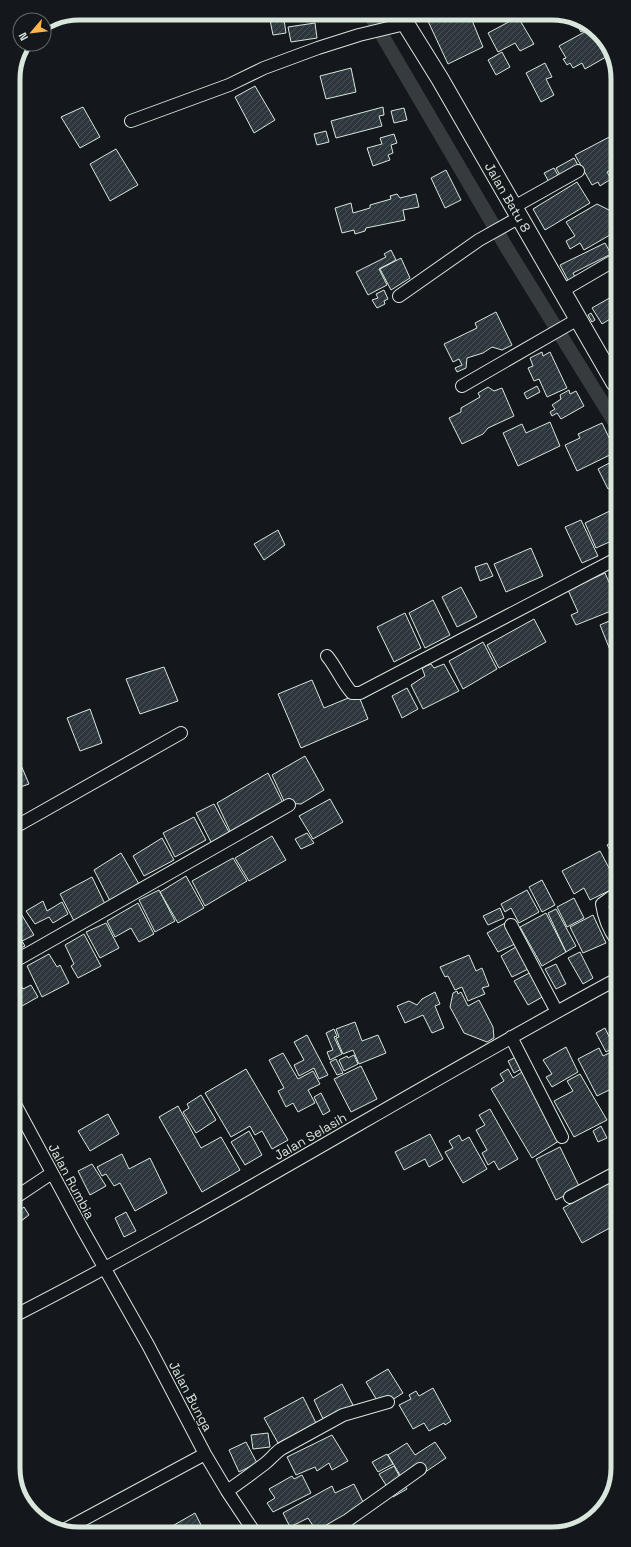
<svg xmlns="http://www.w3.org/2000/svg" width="631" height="1547" viewBox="0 0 631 1547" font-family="'Space Grotesk',sans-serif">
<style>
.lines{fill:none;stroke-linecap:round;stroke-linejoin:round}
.canal{stroke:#363b3e;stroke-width:14}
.building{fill:url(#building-hatch);stroke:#d8e6dc}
.street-casing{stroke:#d8e6dc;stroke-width:14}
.secondary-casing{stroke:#d8e6dc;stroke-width:19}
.street{stroke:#14181c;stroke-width:12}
.secondary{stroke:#14181c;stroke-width:17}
.labels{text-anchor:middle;stroke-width:3;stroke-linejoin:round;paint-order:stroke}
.street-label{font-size:13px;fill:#d8e6dc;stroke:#14181c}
.rim{fill:none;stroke:#d8e6dc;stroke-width:5}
</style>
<defs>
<pattern id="building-hatch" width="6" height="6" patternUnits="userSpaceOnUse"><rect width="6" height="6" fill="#2c363c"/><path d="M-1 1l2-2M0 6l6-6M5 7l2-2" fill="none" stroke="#4a5358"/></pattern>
</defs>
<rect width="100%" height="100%" fill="#14181c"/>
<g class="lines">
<path class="canal" d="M369,13L508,250L615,423"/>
</g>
<path class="building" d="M277,13H283L286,33L273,35L269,15Z
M441,13H469L483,47L448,64L427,19Z
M518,17L534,44L520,51L515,43L498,52L488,33Z
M315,23L317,38L291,42L288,27Z
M582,23L592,27L604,43L601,45L591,26L581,32L577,25Z
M590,29L606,57L585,69L582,63L573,68L570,63L567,65L563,59L566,58L559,46Z
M502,52L510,67L496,75L488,60Z
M545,63L552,77L546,79L554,95L541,102L526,73Z
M351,68L356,92L326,99L320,76Z
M255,86L275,120L254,133L235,97Z
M83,107L100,137L80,148L61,117Z
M383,107L384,115L379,116L382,126L336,138L331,121Z
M404,108L407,120L394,123L391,111Z
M326,131L329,142L317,145L314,134Z
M394,134L397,143L391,145L393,153L388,155L390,160L373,166L367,148L382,144L380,138Z
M615,134V168L607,172L611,179L600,186L598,182L592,185L575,155Z
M116,149L138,185L110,201L90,164Z
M574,158L579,167L561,177L556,168Z
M554,168L560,179L550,184L544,173Z
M446,170L461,200L445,208L431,178Z
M577,182L590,203L545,230L533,209Z
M397,194L400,198L416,194L419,207L403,210L405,220L366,228L365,231L355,234L354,230L342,233L335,208L351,203L353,213L370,208V205L391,199L390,196Z
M597,204L609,210L615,221V232L584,250L580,243L570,249L566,241L575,236L566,222Z
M605,243L611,254L573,273L576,279L569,282L560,265Z
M391,250L396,260L379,269L387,285L368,295L356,272L386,257L384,254Z
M401,258L410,278L391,290L380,269Z
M384,290L388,299L384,301L385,304L377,308L372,300L378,298L376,294Z
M613,296L615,300V316L602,324L592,308Z
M496,312L512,345L502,350L492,347L483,353L467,358L466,368L457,372L455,368L462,365L459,359L453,362L444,344L477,328L475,323Z
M591,313L595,320L592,322L588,315Z
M542,352L543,356L550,352L567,388L547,397L539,379L534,381L528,368L533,366L530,358Z
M537,386L540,392L527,399L524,393Z
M488,387L494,391L502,388L514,416L488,428L483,434L462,444L449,418L461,412V408L480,397L478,393Z
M569,390L570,394L576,391L584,406L561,419L557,413L552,416L550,412L555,409L552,405L561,399L560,395Z
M550,422L560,446L518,466L503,433L522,424L526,433Z
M602,423L616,452L577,471L565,445L580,438L578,434Z
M615,460L616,485L608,489L598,469Z
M616,508V539L596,548L585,523Z
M581,520L598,556L582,563L565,527Z
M278,530L285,545L264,560L254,544Z
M531,548L543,576L506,592L494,564Z
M487,563L493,576L480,581L475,567Z
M605,573L616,598V609L576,625L571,615L578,612L568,590Z
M461,587L477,617L457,627L442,597Z
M433,600L450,635L425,648L409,613Z
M405,613L421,648L394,662L377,627Z
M616,618V648L610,650L600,625Z
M534,619L546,642L499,668L487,645Z
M483,642L497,669L463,689L449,661Z
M431,664L434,668L444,664L459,691L423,709L411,685L425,676L422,668Z
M164,667L178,701L140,714L126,679Z
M312,680L324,708L358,694L368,719L301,748L278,694Z
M407,688L418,709L402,718L392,696Z
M90,709L102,743L80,751L67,718Z
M15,751L29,784L15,789Z
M305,756L324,790L301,804L285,803L272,775Z
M268,773L284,805L231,833L217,803Z
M330,799L343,822L313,839L299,816Z
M214,804L230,834L212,844L196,813Z
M194,817L206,840L175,857L163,833Z
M307,833L314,843L301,849L295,839Z
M272,836L286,860L249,881L235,858Z
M162,838L174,860L144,876L133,856Z
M616,840L617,862L607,845Z
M600,851L617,883V887L590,900L584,888L574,894L562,871Z
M121,853L139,884L110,901L94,870Z
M233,858L247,881L205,906L192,881Z
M186,876L204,908L178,923L160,892Z
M92,877L105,904L74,921L60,894Z
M542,880L555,905L542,912L529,887Z
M159,890L175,921L155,932L139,900Z
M527,890L539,912L519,923L511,908L505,912L501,904Z
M574,898L584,918L567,927L557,907Z
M43,901L47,911L62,902L68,914L53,923L49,917L35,924L26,911Z
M138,903L154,934L139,942L131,928L115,937L107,921Z
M500,908L504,918L488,925L483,916Z
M556,909L576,946L566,952L548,913Z
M20,912L34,935L22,941L25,946L15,951V915Z
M546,913L566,952L542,966L520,927Z
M593,915L606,943L583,953L570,927Z
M507,922L517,943L498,952L487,933Z
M106,923L119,948L100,958L86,932Z
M84,934L101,966L78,978L71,966L74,964L65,945Z
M519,945L530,968L512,977L501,956Z
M580,952L593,978L583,984L568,958Z
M49,954L57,967L60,965L69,983L42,997L27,966Z
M469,955L476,971L482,968L489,986L482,988L485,994L468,1001L462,987L455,990L448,976L445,977L440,967Z
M556,964L566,984L556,989L545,969Z
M533,971L546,995L528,1005L514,981Z
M15,974L23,989L31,985L38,997L15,1010Z
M457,991L458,994L461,992L468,1006L479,1000L493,1027L494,1038L487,1042L464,1033L450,1007L453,993Z
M435,992L440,1004L435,1006L444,1028L432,1033L423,1015L405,1023L397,1006L409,1001L417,1005L422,999Z
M355,1022L362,1041L378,1035L386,1053L359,1064L353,1050L343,1054L336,1038L339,1037L336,1029Z
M605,1028L614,1047L606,1052L596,1033Z
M334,1029L337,1036L334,1037L342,1054L330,1060L327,1052L333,1050L326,1033Z
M307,1035L328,1075L319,1079L314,1068L299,1076L294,1065L304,1060L294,1042Z
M566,1047L578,1072L552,1087L546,1077L552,1074L543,1060Z
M599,1048L603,1056L609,1053L617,1070V1086L597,1096L578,1059Z
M283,1053L298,1079L313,1071L320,1084L308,1090L315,1103L298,1112L293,1103L286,1107L278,1091L284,1088L269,1060Z
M617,1054V1068L612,1057Z
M354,1055L358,1064L344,1071L339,1060L347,1056L348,1058Z
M516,1057L523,1068L514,1073L508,1061Z
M336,1059L343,1073L337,1075L330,1062Z
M361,1066L377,1099L351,1112L334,1079Z
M246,1069L288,1140L272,1149L262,1131L255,1135L250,1126L231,1137L205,1093Z
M508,1069L513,1078L522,1072L562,1139L532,1158L491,1089L504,1081L500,1074Z
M580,1074L607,1120L574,1137L554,1101L573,1091L567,1081Z
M321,1093L330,1111L323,1115L314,1097Z
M201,1095L216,1120L196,1133L183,1112L189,1108L187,1104Z
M178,1106L201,1148L221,1137L240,1170L202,1192L159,1117Z
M490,1109L518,1159L499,1170L494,1161L488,1165L482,1153L487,1150L476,1130L485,1125L479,1115Z
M108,1114L119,1134L90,1151L78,1131Z
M601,1126L607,1138L598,1142L593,1131Z
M249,1131L262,1155L245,1165L231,1142Z
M430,1134L443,1159L429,1167L425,1159L404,1170L395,1152Z
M459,1135L462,1141L469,1137L487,1169L463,1183L445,1152L453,1148L449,1141Z
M560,1147L580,1188L556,1200L536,1159Z
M122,1154L129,1169L150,1158L167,1193L135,1211L120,1183L114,1186L106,1174L102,1176L97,1167Z
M92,1164L106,1186L90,1195L78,1171Z
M617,1178V1224L582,1243L563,1208Z
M24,1207L29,1215L16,1225V1213Z
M126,1212L136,1231L124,1237L115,1218Z
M388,1369L403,1393L381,1407L366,1382Z
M342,1384L353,1405L324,1421L314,1400Z
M433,1388L451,1421L445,1425L444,1423L429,1431L424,1423L413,1429L399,1405L411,1399L409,1395L416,1391L419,1396Z
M303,1397L316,1423L278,1443L264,1418Z
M268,1433L270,1447L253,1449L251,1435Z
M332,1435L348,1461L332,1470L329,1463L317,1471L315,1467L296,1475L287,1457Z
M246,1442L257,1463L239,1472L229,1450Z
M435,1442L446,1458L406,1485L388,1455L407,1443L415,1455Z
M387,1454L393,1464L378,1472L372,1462Z
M394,1466L402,1481L389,1490L379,1474Z
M302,1475L311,1493L273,1512L267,1503L275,1498L269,1489L292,1476L294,1479Z
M402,1482L407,1489L393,1497L388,1491Z
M354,1484L368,1512L328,1532H317L308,1518L290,1527L283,1513L332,1486L335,1493Z
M195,1513L205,1533H160Z"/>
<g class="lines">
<defs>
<path id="street" d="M131,121L229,85L264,68L318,48L359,35L405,24
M514,207L578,171
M562,291L615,260
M399,296L479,240L520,217
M462,386L578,319
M327,656C337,668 342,682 352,693H360L616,559
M15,827L181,733
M617,893L602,904C604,918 609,930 617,941
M511,925L557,1012
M15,961L289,805
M511,1037L562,1137
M16,1106L83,1230L148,1345L205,1454L227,1491L255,1533
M16,1197L52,1173
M570,1197L617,1172
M16,1315C220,1210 415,1088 617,979
M227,1491C239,1483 251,1474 263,1465C269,1461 274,1454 281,1449L343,1415L388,1402
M64,1530L205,1454
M327,1532L348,1520L420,1469"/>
<path id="secondary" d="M399,13L440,79L615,383"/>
</defs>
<use href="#street" class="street-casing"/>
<use href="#secondary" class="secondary-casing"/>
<use href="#street" class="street"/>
<use href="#secondary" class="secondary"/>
</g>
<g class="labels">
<g class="street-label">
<text transform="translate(508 197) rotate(60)" y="5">Jalan Batu 8</text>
<text transform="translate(310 1136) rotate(-30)" y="5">Jalan Selasih</text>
<text transform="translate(72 1181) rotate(62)" y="5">Jalan Rumbia</text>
<text transform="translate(191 1396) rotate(62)" y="5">Jalan Bunga</text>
</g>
</g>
<path d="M0 0H631V1547H0ZM79 20H552A59 59 0 0 1 611 79V1468A59 59 0 0 1 552 1527H79A59 59 0 0 1 20 1468V79A59 59 0 0 1 79 20Z" fill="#14181c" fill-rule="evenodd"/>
<path class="rim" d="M79 20H552A59 59 0 0 1 611 79V1468A59 59 0 0 1 552 1527H79A59 59 0 0 1 20 1468V79A59 59 0 0 1 79 20Z"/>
<g transform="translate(32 32) rotate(242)"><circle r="19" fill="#14181c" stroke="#626a69"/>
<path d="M0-3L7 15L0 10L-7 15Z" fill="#ffb74d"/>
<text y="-6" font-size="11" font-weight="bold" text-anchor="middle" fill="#d8e6dc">N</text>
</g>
</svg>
